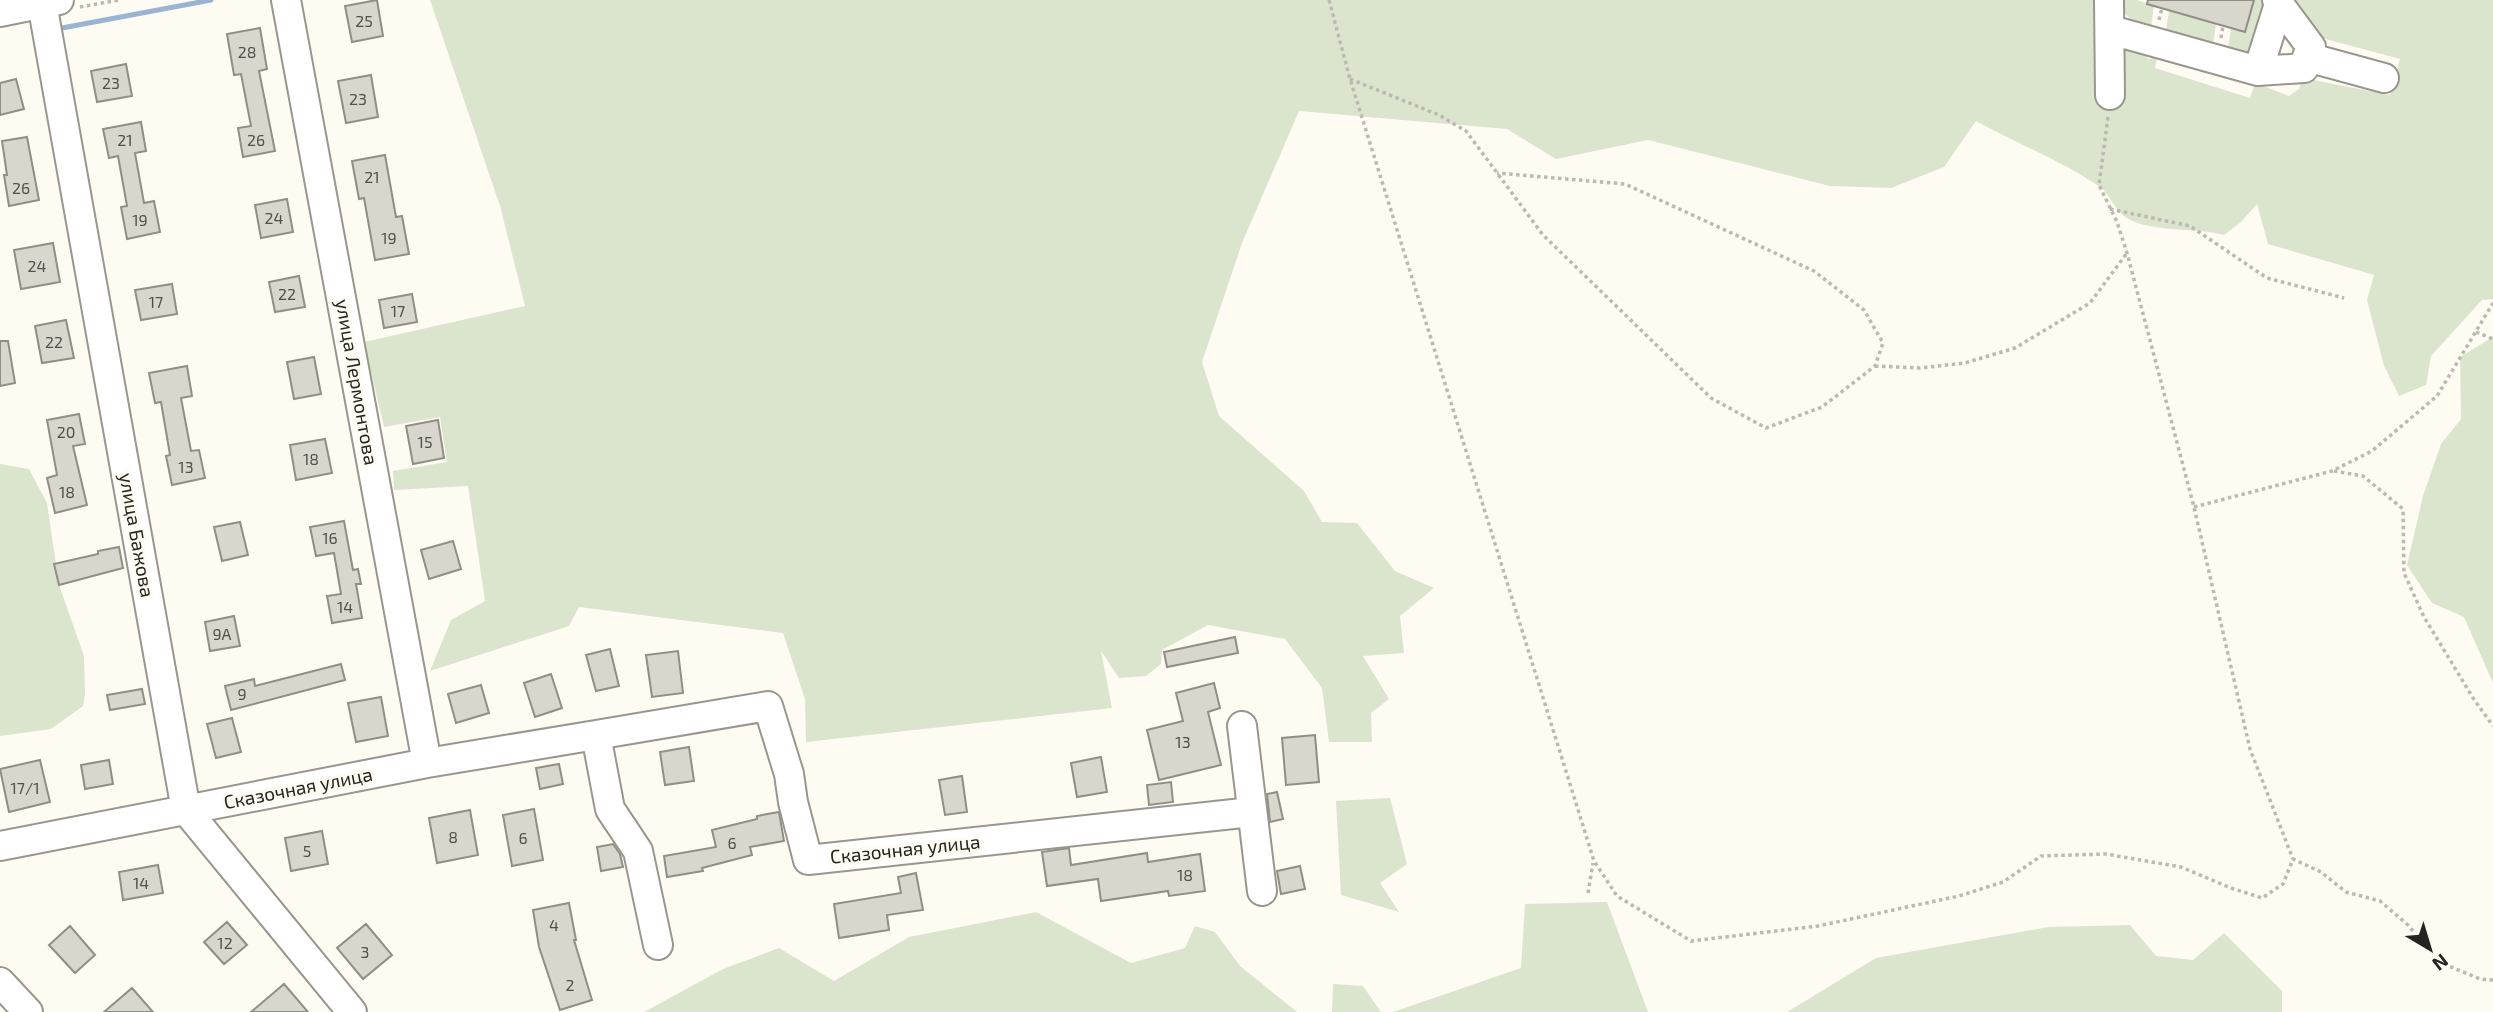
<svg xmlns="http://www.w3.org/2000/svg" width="2493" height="1012" viewBox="0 0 2493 1012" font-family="'Exo 2',sans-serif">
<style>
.green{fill:#dbe5ce}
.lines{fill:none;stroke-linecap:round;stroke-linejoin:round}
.stream{stroke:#9ab4d2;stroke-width:5}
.building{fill:#d9d6ce;stroke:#918e86;stroke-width:2}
.minor-casing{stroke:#9a968e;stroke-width:32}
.path{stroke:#bcb9b2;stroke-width:3.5;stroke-dasharray:3.5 3.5;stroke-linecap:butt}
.minor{stroke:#fff;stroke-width:28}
.labels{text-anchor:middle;stroke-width:7;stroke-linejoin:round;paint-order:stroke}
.number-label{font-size:16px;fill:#52504c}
.street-label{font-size:19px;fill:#252421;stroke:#fefbf2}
</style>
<rect width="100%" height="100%" fill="#fefbf2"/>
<path class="green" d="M430,0H2099L2105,101L2126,97L2124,48L2148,51L2146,58L2151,59L2152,50L2157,58L2155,68L2250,98L2255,83L2289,96L2299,89L2303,78L2390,95L2400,59L2318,37L2289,0H2493V299L2482,300L2431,356L2426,385L2399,396L2384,366L2367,300L2374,275L2268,244L2257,204L2241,222L2224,235C2196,227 2145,233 2124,216C2114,209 2110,194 2100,187C2061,160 2017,144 1976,121L1944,167L1891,188L1830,186L1648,140L1556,159L1507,129L1299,111L1242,243L1202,362L1219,416L1304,491L1322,522L1357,523L1395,571L1434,588L1400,616L1404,653L1363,656L1389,699L1371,713L1372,742H1329L1322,688L1285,639L1208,625L1162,650L1161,664L1146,676L1119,678L1101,651L1112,708L806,742L805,699L783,633L579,607L569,626L430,671L451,620L485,601L468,486L394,490L393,471L447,462L440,417L384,427L364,342L525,306L500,206Z
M2121,0H2137L2154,6L2151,26C2135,21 2122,19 2121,0Z
M2254,0H2265L2268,7L2248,57L2228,50L2231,28L2245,32Z
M2169,11L2216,24L2213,44L2166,30Z
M2493,337V683L2464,617L2432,603L2407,565L2423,496L2441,444L2461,419L2460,357Z
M0,464L29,469L47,503L59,585L84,656L85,695L83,706L51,729L0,736Z
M1390,798L1407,864L1380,883L1399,912L1341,895L1336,801Z
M1607,902L1648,1012H1393L1521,968L1525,904Z
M1036,912L1131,963L1185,948L1195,926L1215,932L1240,966L1297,1012H644L723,969L779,948L834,981L909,937Z
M2130,925L2156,956L2193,960L2224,933L2282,991V1012H1787L1876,958L2048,927Z
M1333,984L1363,986L1381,1012H1332Z"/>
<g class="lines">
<path class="stream" d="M62,28L211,0"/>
</g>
<path class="building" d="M377,0L383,36L352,42L345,6Z
M2148,0H2254L2245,32L2147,4Z
M260,28L267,69L259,71L275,151L243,157L238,128L251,126L241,74L234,75L227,34Z
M126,64L132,96L97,102L91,71Z
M371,75L378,117L346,123L338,81Z
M16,79L24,109L0,115V83Z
M141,122L146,151L135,153L144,203L154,201L160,232L127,239L121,207L127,206L118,156L109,158L103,129Z
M27,137L39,200L9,206L4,175H7L2,141Z
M385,155L396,217L402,216L409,254L375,260L364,198L359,199L352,161Z
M287,199L293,232L261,238L255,205Z
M53,243L60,282L21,289L14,250Z
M299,276L305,307L275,312L269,282Z
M172,284L177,314L141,320L135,290Z
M412,294L417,322L384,328L379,300Z
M66,320L74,358L42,363L35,326Z
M0,341H8L15,383L0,386Z
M314,357L321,394L294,399L287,362Z
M187,366L192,396L181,398L191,451L199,450L205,478L172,485L166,456L170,455L161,402L155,403L149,373Z
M79,414L85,444L73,446L87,505L55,513L47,478L57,475L47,420Z
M438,420L444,458L413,464L406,426Z
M325,439L332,473L296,480L290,445Z
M344,521L353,570L358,569L361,584H356L362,618L332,623L327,596L341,594L334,553L316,556L310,527Z
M240,522L248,555L222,561L214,527Z
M453,541L461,569L429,579L421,550Z
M119,547L123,568L59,585L54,564L98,554V551Z
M234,616L240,646L210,651L205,622Z
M1235,637L1238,653L1167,667L1164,652Z
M610,649L619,686L596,691L586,655Z
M678,651L683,693L652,697L646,655Z
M341,664L345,680L231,710L225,686L254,679L255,686Z
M551,674L562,708L535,717L524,683Z
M1214,683L1220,708L1208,712L1221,765L1159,780L1147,730L1183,721L1176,693Z
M481,685L489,713L456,723L448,694Z
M142,689L145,704L110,710L107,695Z
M381,697L388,736L356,742L348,703Z
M232,718L241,752L216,758L207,724Z
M1315,735L1319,782L1286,785L1282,738Z
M689,747L694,781L665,785L660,752Z
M1101,757L1107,792L1077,797L1071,763Z
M40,760L50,802L9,812L0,769Z
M109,760L113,784L85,789L81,765Z
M559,764L563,784L540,789L536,768Z
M962,776L967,812L945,815L939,780Z
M1171,782L1173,802L1149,805L1147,785Z
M1277,792L1283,819L1270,822L1267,794Z
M534,809L543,860L512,866L503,815Z
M470,810L478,855L437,863L429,818Z
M779,812L784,841L750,847L752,855L702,868L703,871L667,877L664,856L716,847L712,830L757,819V816Z
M322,831L328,864L291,871L285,838Z
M613,844L620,854L623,867L601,871L597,847Z
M1069,848L1071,865L1147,853L1148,862L1200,854L1205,891L1169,896L1168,891L1101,901L1098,879L1047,886L1042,852Z
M158,865L163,893L123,900L119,872Z
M1300,866L1305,889L1281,894L1277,871Z
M916,873L923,910L887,915L889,930L839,938L834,904L901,893L898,877Z
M569,903L576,940H574L592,1000L560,1010L539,947L533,910Z
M227,922L247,945L224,964L204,942Z
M366,924L392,955L363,979L337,948Z
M70,926L95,955L75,973L49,945Z
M284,984L308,1012H251Z
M132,988L153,1012H104Z"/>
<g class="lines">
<defs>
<path id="minor" d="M286,0L427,763
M2109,0L2110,95
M42,3L186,810L352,1012
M0,12L59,0
M2111,30L2258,71L2279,4L2277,0
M2307,57L2384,78
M2258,71L2304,68L2311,47L2279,4
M1242,726L1262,891
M596,735L768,706L789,774L793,802L808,860L1252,812
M0,846L427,763L596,735L610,809L638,851L658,945
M0,982L28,1012"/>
</defs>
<use href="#minor" class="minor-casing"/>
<path class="path" d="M1329,0L1350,79L1594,861L1617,896L1691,941L1818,926L1959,896L2003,882L2041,856L2106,854L2181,867L2231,888L2262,898L2283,884L2293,859L2321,872L2346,892L2380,901L2408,925L2439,962L2480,979L2493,980
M80,7L119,0
M2159,20L2162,8
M2221,38L2223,26
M1350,79L1439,115L1466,131L1543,235L1711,398L1766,428L1822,407L1875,366L1883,343L1864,310L1814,271L1625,184L1497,173
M2108,117L2099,185L2117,222L2127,253L2194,507L2250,749L2293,859
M2110,209L2190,226L2267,278L2344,298
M2476,332L2493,339
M1875,366L1920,368L1965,363L2015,348L2090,303L2127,253
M2334,471L2363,476L2403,509L2404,573L2424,617L2473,698L2493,726
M2194,507L2332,471L2372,451L2437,396L2493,303
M1588,893L1593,863"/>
<use href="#minor" class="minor"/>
</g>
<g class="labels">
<g class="number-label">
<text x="364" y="27">25</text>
<text x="247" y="58">28</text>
<text x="111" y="89">23</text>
<text x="358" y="105">23</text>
<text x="125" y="146">21</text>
<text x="256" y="146">26</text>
<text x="372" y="183">21</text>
<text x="21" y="194">26</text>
<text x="274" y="224">24</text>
<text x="140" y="226">19</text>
<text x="389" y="244">19</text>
<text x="37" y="272">24</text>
<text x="287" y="300">22</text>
<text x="156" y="308">17</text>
<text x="398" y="317">17</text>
<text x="54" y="348">22</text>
<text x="66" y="438">20</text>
<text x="425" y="448">15</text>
<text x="311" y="465">18</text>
<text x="186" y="473">13</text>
<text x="67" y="498">18</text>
<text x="330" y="544">16</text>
<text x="345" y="613">14</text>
<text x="222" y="640">9А</text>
<text x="242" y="700">9</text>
<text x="1183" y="748">13</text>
<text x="25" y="794">17/1</text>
<text x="453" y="843">8</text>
<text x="523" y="844">6</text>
<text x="732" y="849">6</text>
<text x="307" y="857">5</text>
<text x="1185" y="881">18</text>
<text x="141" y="889">14</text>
<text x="554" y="931">4</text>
<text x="225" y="949">12</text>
<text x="365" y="958">3</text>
<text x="570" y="991">2</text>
</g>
<g class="street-label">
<text transform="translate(357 382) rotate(80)" y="7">улица Лермонтова</text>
<text transform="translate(137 535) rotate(80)" y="7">улица Бажова</text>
<text transform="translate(298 788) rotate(-11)" y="7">Сказочная улица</text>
<text transform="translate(905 849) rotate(-6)" y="7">Сказочная улица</text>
</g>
</g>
<g transform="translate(2430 949) rotate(142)" stroke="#fefbf2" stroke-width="5" paint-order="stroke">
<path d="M0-5L12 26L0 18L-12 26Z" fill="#252421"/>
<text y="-10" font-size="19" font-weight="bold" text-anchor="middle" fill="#252421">N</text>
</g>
</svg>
